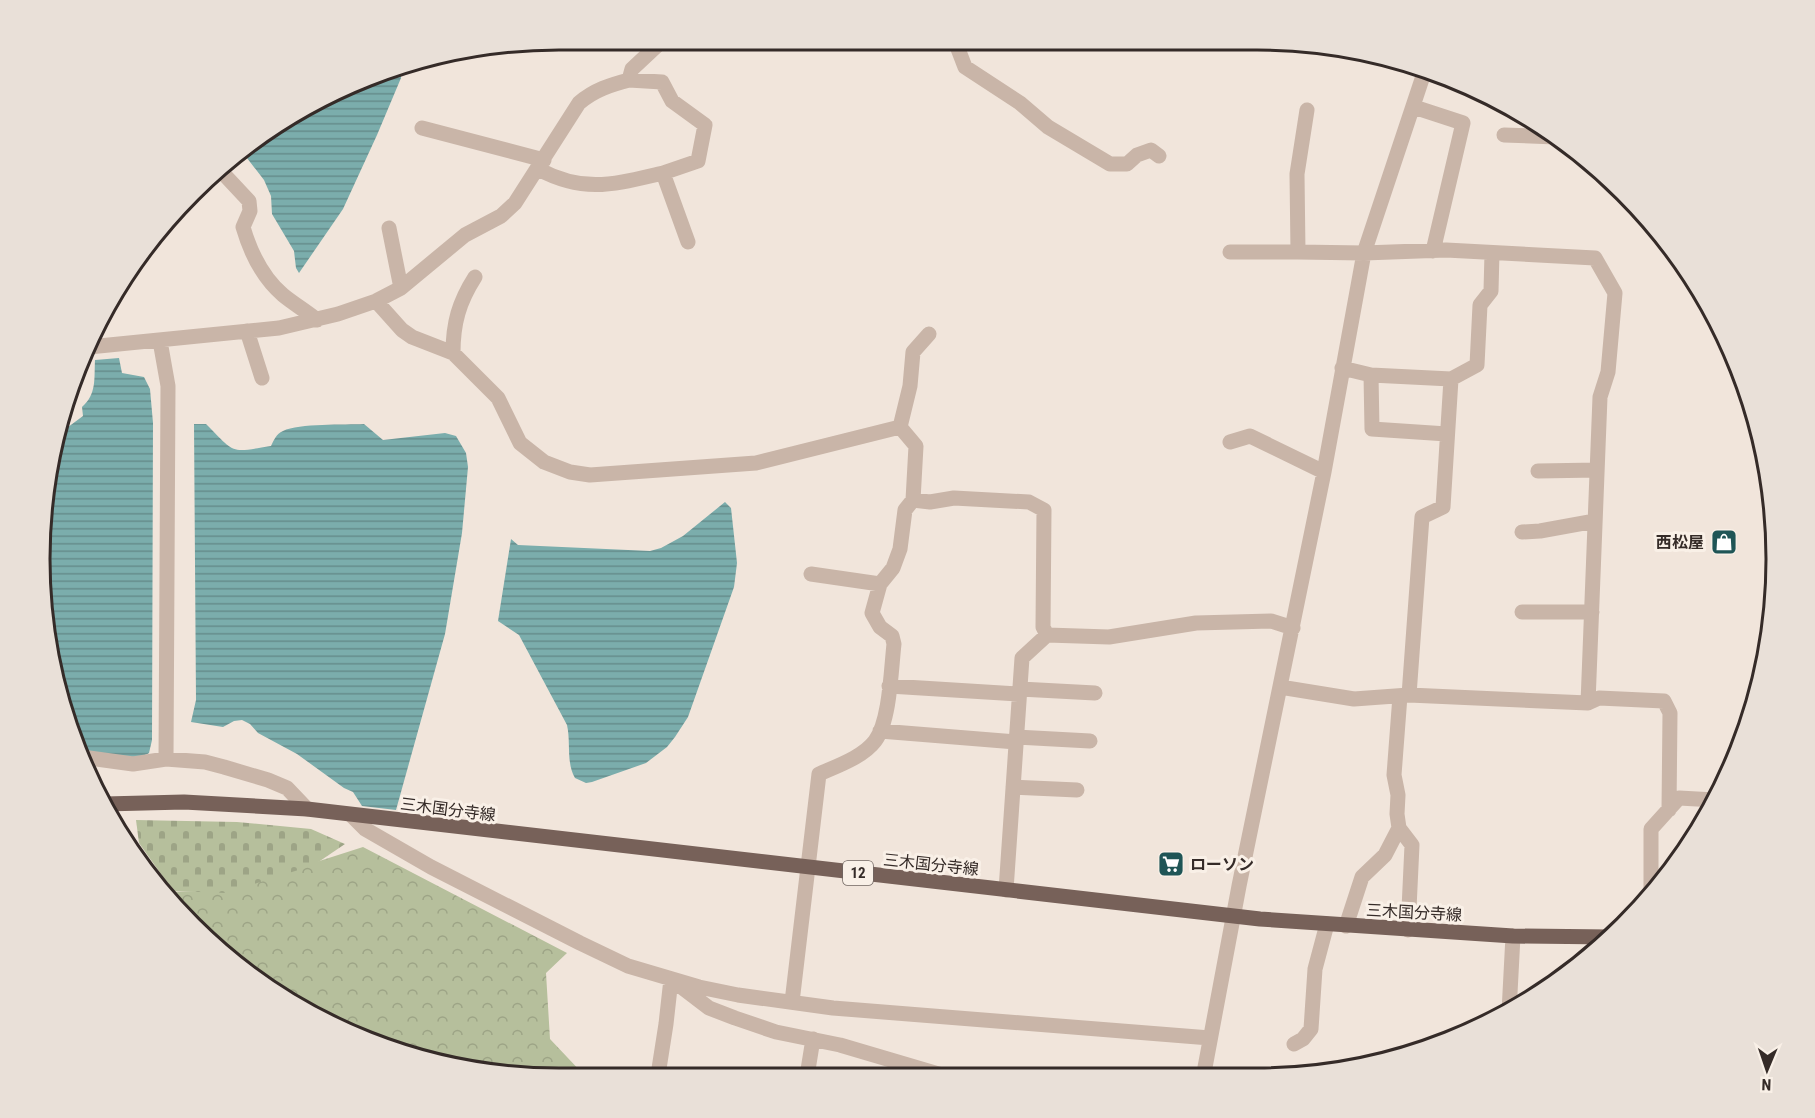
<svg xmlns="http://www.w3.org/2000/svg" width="1815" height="1118" viewBox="0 0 1815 1118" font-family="'Roboto Condensed','Noto Sans JP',sans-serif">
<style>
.forest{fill:url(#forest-crowns)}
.cemetery{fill:url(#cemetery-stones)}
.water{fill:url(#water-rules)}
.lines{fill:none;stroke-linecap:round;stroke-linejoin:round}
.minor{stroke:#c9b5a8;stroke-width:15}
.major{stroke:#776159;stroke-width:15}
.labels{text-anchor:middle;stroke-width:6;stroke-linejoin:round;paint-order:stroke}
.shield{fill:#f9f0e7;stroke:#706661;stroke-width:1.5}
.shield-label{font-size:15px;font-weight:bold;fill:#352b28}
.poi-label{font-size:16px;font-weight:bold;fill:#352b28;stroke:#f9f0e7;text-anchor:end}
.street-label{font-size:16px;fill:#352b28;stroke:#f9f0e7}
.rim{fill:none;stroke:#352b28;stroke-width:3}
</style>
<defs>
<pattern id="forest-crowns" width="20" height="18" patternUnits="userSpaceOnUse" patternTransform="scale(1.5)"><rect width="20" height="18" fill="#b6bf9c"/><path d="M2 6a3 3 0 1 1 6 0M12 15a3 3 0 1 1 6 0" fill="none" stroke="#9da486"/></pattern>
<pattern id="cemetery-stones" width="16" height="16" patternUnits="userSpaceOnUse" patternTransform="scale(1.5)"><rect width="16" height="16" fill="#b6bf9c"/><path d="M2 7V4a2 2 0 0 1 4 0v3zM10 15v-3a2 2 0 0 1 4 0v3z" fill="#9da486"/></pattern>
<pattern id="water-rules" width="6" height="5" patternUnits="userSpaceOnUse" patternTransform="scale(1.5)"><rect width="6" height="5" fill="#7badac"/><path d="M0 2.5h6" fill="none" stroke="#668d8c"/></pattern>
</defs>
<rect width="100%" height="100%" fill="#f1e5db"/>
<path class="forest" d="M363,847L567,953L546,973L550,1039L584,1075H491L360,1040L243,972L168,892L229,890Z"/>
<path class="cemetery" d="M136,820L237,822L311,829L345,844L314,865L226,893L173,891L139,843Z"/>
<path class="water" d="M401,65V78L377,135L343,209L299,273L296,268L294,251L272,214L271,196L264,180L240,149L392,66Z
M119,358L122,373L144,377L150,389L153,423L152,740L149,753C133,763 96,754 78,749L66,726L39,559L60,433L83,416L82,407C97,394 94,378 95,360Z
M194,424H206C236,454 229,453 271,446C274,440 276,434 283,431C299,423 345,425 364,424L383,440L445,433L456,436L466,453L468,467L462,533L445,634L396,810L362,806L353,792L344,788L297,754L258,733L250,724L242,720L234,721L223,727L191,722L196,700Z
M725,502L731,508L737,563L734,587L688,717L675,737L667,747L646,763L592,782L586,783L575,778C566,763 571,742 567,725L519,635L498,621L511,539L518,545L650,551L661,548L683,536Z"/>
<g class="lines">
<path class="minor" d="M955,41L965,67L1020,103L1048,127L1110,164H1127L1137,155L1151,150L1159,156
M629,80L662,82L672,101L705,125L698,161L663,173
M1414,107L1463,123L1433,251
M1307,110L1297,174L1298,252L1364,253L1446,250L1595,258L1615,293L1608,372L1600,397L1588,703
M422,128L544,160
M1504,135L1556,137
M538,169C585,194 615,184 663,173L688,242
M220,170L249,201L250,211L243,227C250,251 263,278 283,295C294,304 306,311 317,320
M389,228L401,288
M1230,252H1298
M376,301L402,330L412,337L453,353L498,398L520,443L544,462L570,472L590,475L756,463L900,427L916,446L913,500L905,510L900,549L893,568L880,584L872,613L880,627L892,636L894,644C891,670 890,721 875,741C863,757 837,766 819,774L792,1002
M247,331L262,378
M160,341L168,386L166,759
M89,347L279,328L338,314L376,301L401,288L465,235L501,216L515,203L579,103C594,90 610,85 629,80L632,69L663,40
M453,353C453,323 459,302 475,277
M1342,368L1371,375L1451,379L1443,507L1422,517L1409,695
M1371,375L1372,429L1447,434
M1451,379L1477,365L1480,305L1491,291L1492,253
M900,427L910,386L913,352L929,334
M1230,442L1250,436L1324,472
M1538,471L1597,470
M913,500L930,502L954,498L1029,502L1044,510L1043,627L1047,635L1109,637L1196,623L1271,621L1293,628
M1522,532L1540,531L1595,521
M811,574L880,584
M1522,612H1592
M889,686L1019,694
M1280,687L1354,699L1409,695L1588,703L1599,698L1664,701L1670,713L1669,810
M1020,689L1095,693
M1400,696L1394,775L1398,795L1397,814L1399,828L1412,845L1408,930
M880,731L1016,742
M1016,737L1090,741
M82,757L133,764L166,759L205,762L224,767L268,780L287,788L307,809
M1013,787L1077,790
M352,816L365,829L431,867L580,943L628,966L699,987L738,995L833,1008L1210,1038
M1006,890L1022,658L1047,635
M1651,894V829L1679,798L1715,800
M1346,926L1362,877L1385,855L1399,828
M1509,1012L1513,936
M1294,1044L1303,1039L1311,1029L1315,969L1327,924
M658,1075L666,1024L671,979L709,1008L735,1018L776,1032L840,1045L945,1076
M807,1076L813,1039
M1203,1078L1239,886L1324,472L1364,253L1425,70"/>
<path class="major" d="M105,804L184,802L307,809L1260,919L1513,936L1611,937"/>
</g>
<defs>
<symbol id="shop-square" viewBox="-11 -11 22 22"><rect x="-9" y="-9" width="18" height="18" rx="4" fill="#1f5556" stroke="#f9f0e7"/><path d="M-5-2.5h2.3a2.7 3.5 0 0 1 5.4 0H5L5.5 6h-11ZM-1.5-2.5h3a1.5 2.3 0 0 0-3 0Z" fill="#fff"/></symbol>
<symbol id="supermarket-square" viewBox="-11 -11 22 22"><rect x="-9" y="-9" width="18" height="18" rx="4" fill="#1f5556" stroke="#f9f0e7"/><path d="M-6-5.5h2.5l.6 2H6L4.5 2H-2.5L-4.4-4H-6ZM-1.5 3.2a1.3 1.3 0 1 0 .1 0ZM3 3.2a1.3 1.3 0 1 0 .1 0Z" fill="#fff"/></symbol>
</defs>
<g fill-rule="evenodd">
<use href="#shop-square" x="1709" y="527" width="30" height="30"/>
<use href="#supermarket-square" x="1156" y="849" width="30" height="30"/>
</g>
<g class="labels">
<rect class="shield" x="843" y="861" width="30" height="24" rx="4.5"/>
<g class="shield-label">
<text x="858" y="878">12</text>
</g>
<g class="poi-label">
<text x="1704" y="548">西松屋</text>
<text x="1190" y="870" text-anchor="start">ローソン</text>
</g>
<g class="street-label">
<text transform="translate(448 809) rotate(7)" y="6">三木国分寺線</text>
<text transform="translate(931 864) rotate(6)" y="6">三木国分寺線</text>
<text transform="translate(1414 912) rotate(3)" y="6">三木国分寺線</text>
</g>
</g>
<path d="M0 0H1815V1118H0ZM559 50H1257A509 509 0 0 1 1766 559V559A509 509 0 0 1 1257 1068H559A509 509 0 0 1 50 559V559A509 509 0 0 1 559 50Z" fill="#e9e0d8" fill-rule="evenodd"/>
<path class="rim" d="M559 50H1257A509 509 0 0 1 1766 559V559A509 509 0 0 1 1257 1068H559A509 509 0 0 1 50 559V559A509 509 0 0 1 559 50Z"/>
<g transform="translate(1767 1070) rotate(182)" stroke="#f9f0e7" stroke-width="4.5" paint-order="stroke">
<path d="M0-4.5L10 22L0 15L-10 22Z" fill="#352b28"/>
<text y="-9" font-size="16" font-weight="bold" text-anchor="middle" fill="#352b28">N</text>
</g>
</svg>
